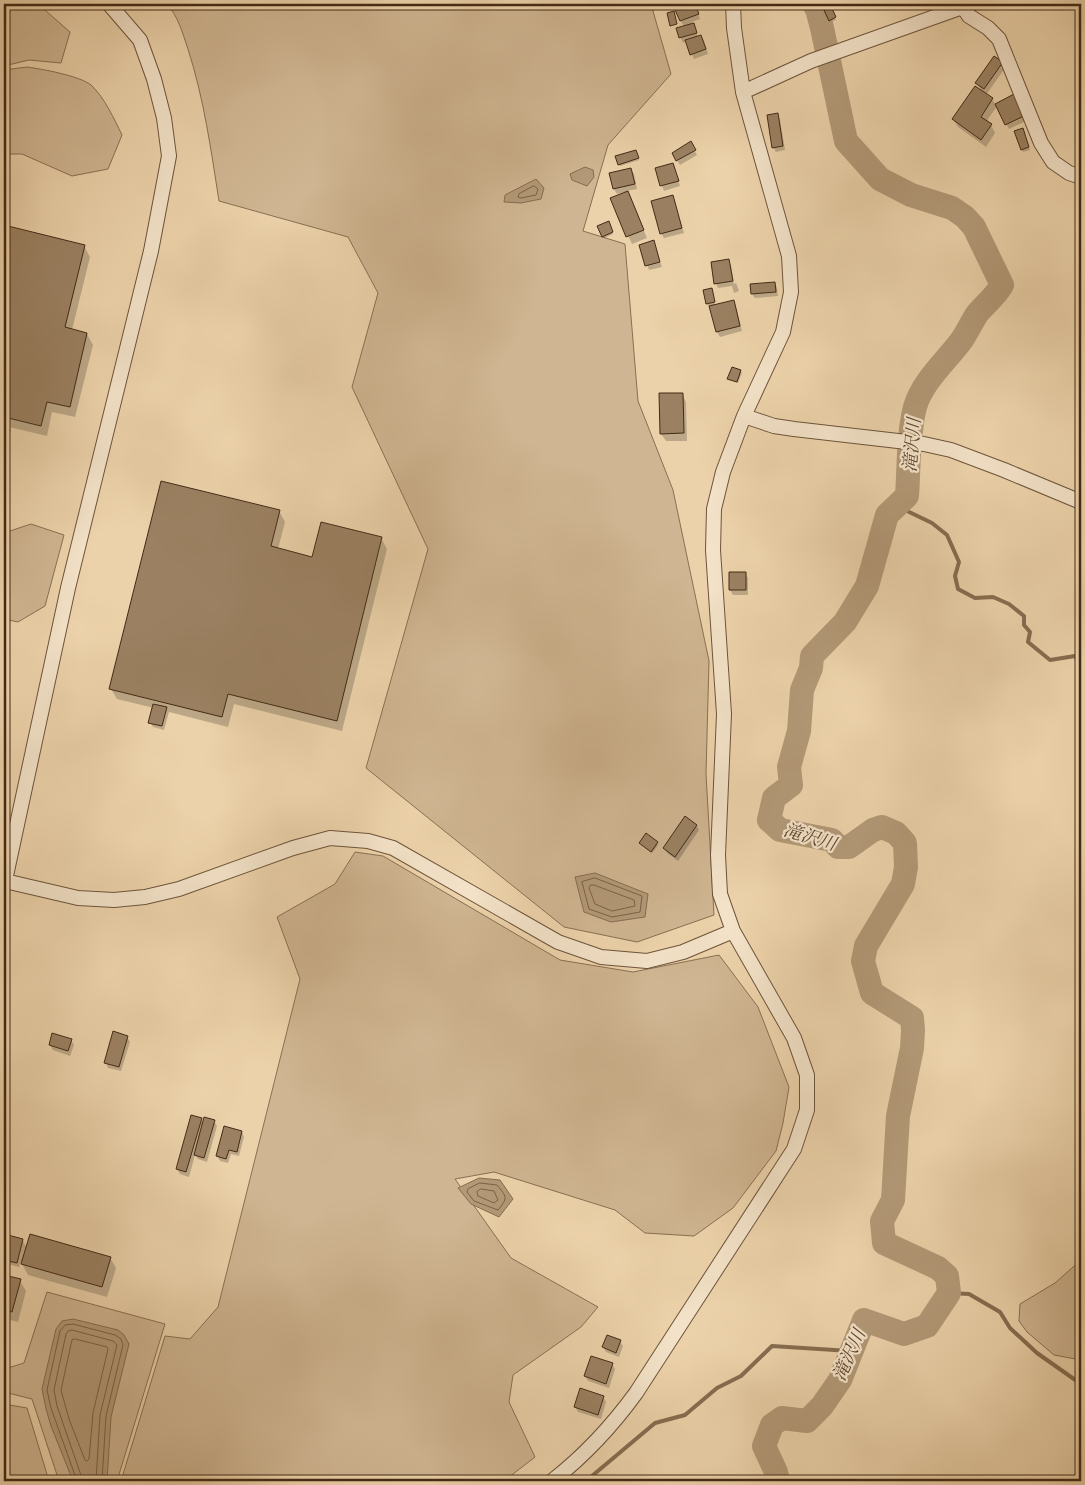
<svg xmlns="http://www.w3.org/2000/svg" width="1085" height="1485" viewBox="0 0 1085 1485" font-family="Cardo,'Noto Serif JP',serif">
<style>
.green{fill:#cfb591;stroke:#897053}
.water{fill:#b39977;stroke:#866d50}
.shadow{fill:#0003}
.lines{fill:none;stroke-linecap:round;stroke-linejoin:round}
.shore{stroke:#7b6246;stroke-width:1}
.stream{stroke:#866d50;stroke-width:4}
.river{stroke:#b39977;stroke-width:24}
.building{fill:#9b8162;stroke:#432a15}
.minor-casing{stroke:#6d543a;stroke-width:16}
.minor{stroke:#f3e2c8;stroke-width:14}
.labels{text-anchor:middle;stroke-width:4.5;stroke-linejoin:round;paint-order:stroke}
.water-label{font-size:18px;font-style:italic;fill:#5f462e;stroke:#f3e2c8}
</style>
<rect width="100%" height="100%" fill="#ecd2aa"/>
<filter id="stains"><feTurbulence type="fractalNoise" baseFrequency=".004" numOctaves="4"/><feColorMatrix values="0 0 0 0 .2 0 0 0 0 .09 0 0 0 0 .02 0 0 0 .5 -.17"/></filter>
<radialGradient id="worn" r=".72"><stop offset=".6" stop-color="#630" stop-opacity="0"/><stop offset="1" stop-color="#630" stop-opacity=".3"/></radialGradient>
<path class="green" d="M4,4H38L70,32L61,63L29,60L4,66Z
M167,4H651L671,74L608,145L583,231L625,244L638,401L673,490L709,661L706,774L714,915L637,942L564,927L366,768L428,549L352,387L378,293L348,237L219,201C211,150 204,99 188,49C182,32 179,18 167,4Z
M27,67C42,69 80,76 91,85C105,98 114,119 122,135L108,169L72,176L22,154H4V70Z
M31,524L64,535L45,606L18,622L4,619V533Z
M355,852L383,856L560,960L633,972L719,955L758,1007L789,1087L783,1123L776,1151L733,1208L694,1236L645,1233L615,1210L494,1172L455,1179L511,1258L598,1307L581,1327L513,1375L509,1402L535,1457L504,1481H121L165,1336L190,1339L218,1307L300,979L277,917L335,884Z
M1081,1260V1360L1054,1355L1027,1332L1019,1321L1020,1304L1055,1283Z
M47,1292L165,1324L117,1481H59L32,1399L4,1392V1366L11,1367L24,1363Z
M4,1404L27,1408L49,1481H4Z"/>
<path class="water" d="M585,167L593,170L594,177L587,186L572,180L570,174Z
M536,179L544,188L541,199L521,203L504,202L505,195Z
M595,873L648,894L645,917L611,922L584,912L575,877Z
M479,1178L500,1180L513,1199L499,1217L471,1204L458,1188Z
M73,1319L118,1330L124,1335L129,1344L111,1417L107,1481H73L51,1426L46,1409L42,1389L56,1329L62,1321Z"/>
<path class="shadow" d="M707,4H717L719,7L710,10Z
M829,6L836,20L831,22L824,8Z
M697,9L700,19L692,22L698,37L701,36L704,41L708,54L694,59L687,41L683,43L677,29L684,27L681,21Z
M1002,63L1005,68L986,95L992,99L996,105L1015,95L1028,120L1009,129L997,106L986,122L991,125L995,133L986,147L958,127L953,119L982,92L977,83Z
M777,114L780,119L785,150L776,152L773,147Z
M1016,132H1023L1030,150L1023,152Z
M690,143L697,155L680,165L673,153Z
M637,153L639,160L620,166L619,164Z
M673,164L680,186L664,191L656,169Z
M631,169L634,174L637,189L627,191L647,238L632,244L611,199L625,193V192L617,194L614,189Z
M672,196L684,233L664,238L661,233Z
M608,223L613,234L604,238L599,226Z
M4,227L84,246L90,257L72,330L87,334L93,345L75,417L52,412L47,436L9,427L11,429L7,451L4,450Z
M653,242L662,267L649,270L641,246Z
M728,260L731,265L734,284L736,283L739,291L734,293L732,286L718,288L716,283Z
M775,283L777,288L778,296L755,298L752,294Z
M712,291L715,306L733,301L736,306L742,331L720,337L717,332L710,305L708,306L707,304Z
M740,371L742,373L738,383L730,380L729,378Z
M682,394L686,402L687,441H666L661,434Z
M279,511L285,522L278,549L313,558L381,538L387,549L342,731L234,704L228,727L169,712L164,730L153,727L150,722L154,708L117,699L111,689Z
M745,573L748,578V595H733L730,590Z
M697,826L699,830L678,861L667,853L664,848Z
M646,835L658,845L652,853L640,843Z
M127,1037L130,1042L121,1071L108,1068L106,1063Z
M71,1040L74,1045L70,1056L53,1050L50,1045Z
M201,1119L203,1123L214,1121L217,1126L207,1162L198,1159L195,1155L189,1177L180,1174L177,1169Z
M242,1132L244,1137L239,1156L231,1154L228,1163L220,1161L217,1156Z
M4,1235L22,1240L27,1248L110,1258L116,1268L107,1297L28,1275L21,1262L19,1267L4,1263Z
M4,1276L20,1281L26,1291L18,1322L10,1320L9,1324L4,1322Z
M620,1341L623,1346L619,1357L606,1352L603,1347Z
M612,1364L615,1369L609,1388L588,1381L585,1376Z
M603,1397L606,1402L601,1419L578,1412L575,1407Z"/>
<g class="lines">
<path class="shore" d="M534,186L538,189L536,195L521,198L518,197L519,194Z
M595,878L642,896L640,912L612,917L589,909L582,882Z
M591,885H594L634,900L635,906L612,911L595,904L589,888Z
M480,1183L497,1185C507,1197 508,1198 498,1210L474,1201L467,1192L468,1189Z
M481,1189L494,1191L498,1200L494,1203L478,1196L477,1192Z
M75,1339L107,1347L108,1349L93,1413L89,1459L87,1461L85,1460L69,1419L61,1390L72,1340Z
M77,1481L51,1408L47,1390L60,1331L65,1325L73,1324L115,1335L121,1339L123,1345L106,1416L102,1481
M83,1481L57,1406L54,1390L66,1334L68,1331L72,1330L113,1341L117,1345L100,1415L96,1481"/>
<path class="stream" d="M887,515L905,510L932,523L947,535L959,562L955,576L958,589L975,598L993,597L1009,604L1024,616V625L1030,632L1028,642L1050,660L1075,656L1081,666
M949,1293L969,1294L1000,1312L1010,1328L1037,1353L1081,1384
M586,1481L655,1423L685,1415L717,1388L741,1376L772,1346L850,1351"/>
<path class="river" d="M778,1481L776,1472L764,1446L772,1425L782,1418L807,1421L822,1406L840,1380L864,1320L904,1334L927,1326L949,1293L947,1276L938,1268L884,1243L882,1221L893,1200L898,1116L912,1048L913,1030L912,1018L872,993L863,961L866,946L903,884L906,867L905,843L896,833L882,827L873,830L849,847H838L832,840L780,830L769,820L774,798L791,785L789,767L799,731L802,690L811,668L812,656L845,622L867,586L887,515L907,496C909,468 908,434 915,407C922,382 946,361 961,341C967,333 971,323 977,314C985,304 995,297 1002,285L974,227L965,217L952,208L911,195L880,179L846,141L822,28L817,9L814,4"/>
</g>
<path class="building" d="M691,4H695L699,14L680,21L675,10Z
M830,4L836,17L829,21L823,8Z
M674,11L677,24L670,26L667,13Z
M694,23L697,33L679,38L676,28Z
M701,35L706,49L690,55L685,40Z
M994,56L1003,62L984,89L975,83Z
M975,86L993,98L981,117L992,124L981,140L952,119Z
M1016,93L1026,115L1005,125L995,104Z
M778,113L783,146L772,148L767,115Z
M1023,128L1029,147L1021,150L1014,131Z
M691,141L696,150L676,161L672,153Z
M636,150L639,158L618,165L615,156Z
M673,163L679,181L660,186L655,168Z
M631,168L635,184L613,189L609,173Z
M628,191L644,230L626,237L610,198Z
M673,195L682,228L660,234L651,201Z
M609,221L613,232L602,237L597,226Z
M4,225L85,245L65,327L87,333L70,407L47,402L41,426L4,417Z
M654,240L660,262L645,266L639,245Z
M729,259L733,281L714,284L711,262Z
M775,282L776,292L751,294L750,284Z
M712,288L715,302L706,304L703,290Z
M734,300L740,326L716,332L709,306Z
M732,367L741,370L737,382L727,379Z
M659,393H683L684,433L660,434Z
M161,481L280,510L271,546L312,557L321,522L382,537L337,721L228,694L222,717L109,689Z
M729,572H746V590H729Z
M153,704L167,707L162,726L148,723Z
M685,816L697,825L675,857L663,848Z
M646,833L658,842L651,852L639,843Z
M113,1031L128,1036L119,1067L104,1063Z
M52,1033L72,1039L68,1051L49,1045Z
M191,1115L202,1118L186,1172L176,1169Z
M204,1117L215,1120L204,1158L194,1155Z
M224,1126L242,1131L237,1152L229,1150L226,1159L216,1156Z
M4,1234L23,1239L17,1263L4,1260Z
M30,1234L111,1257L102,1287L21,1264Z
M4,1275L21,1279L12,1312L4,1310V1313Z
M607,1335L621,1340L616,1353L602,1347Z
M591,1356L613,1363L606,1384L584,1376Z
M580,1388L604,1396L598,1415L574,1407Z"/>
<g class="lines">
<defs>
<path id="minor" d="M963,7L969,16L988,28L999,39L1041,143L1053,162L1069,173L1081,177
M743,92L811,61L971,4
M744,416L774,426L794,429L924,444L951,450L1004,470L1081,502
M5,881L78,898L114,900L145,897L179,889L293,848L330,838L368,841L393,848L558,942L601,957L647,961L683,952L733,931
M4,885L68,588L151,251L169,156L164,118L154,79L140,40L109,4
M552,1481C584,1456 612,1426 636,1393L794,1149L807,1110V1075L794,1038L733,931L720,894L718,855L724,714L713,550L714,509L723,472L744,416L783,332L791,292L789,256L743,92L734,28L733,4"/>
</defs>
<use href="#minor" class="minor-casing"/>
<use href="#minor" class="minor"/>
</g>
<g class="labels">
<g class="water-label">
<text transform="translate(912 445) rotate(-85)" y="6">滝沢川</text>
<text transform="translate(810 837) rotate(17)" y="6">滝沢川</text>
<text transform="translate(849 1355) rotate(-66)" y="6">滝沢川</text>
</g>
</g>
<rect width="1085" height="1485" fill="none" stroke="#ecd2aa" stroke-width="20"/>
<rect x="5" y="5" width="1075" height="1475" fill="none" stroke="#432a15" stroke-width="2.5"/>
<rect x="10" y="10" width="1065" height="1465" fill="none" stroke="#432a15"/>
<rect width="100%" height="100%" filter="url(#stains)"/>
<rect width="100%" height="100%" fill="url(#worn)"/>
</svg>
